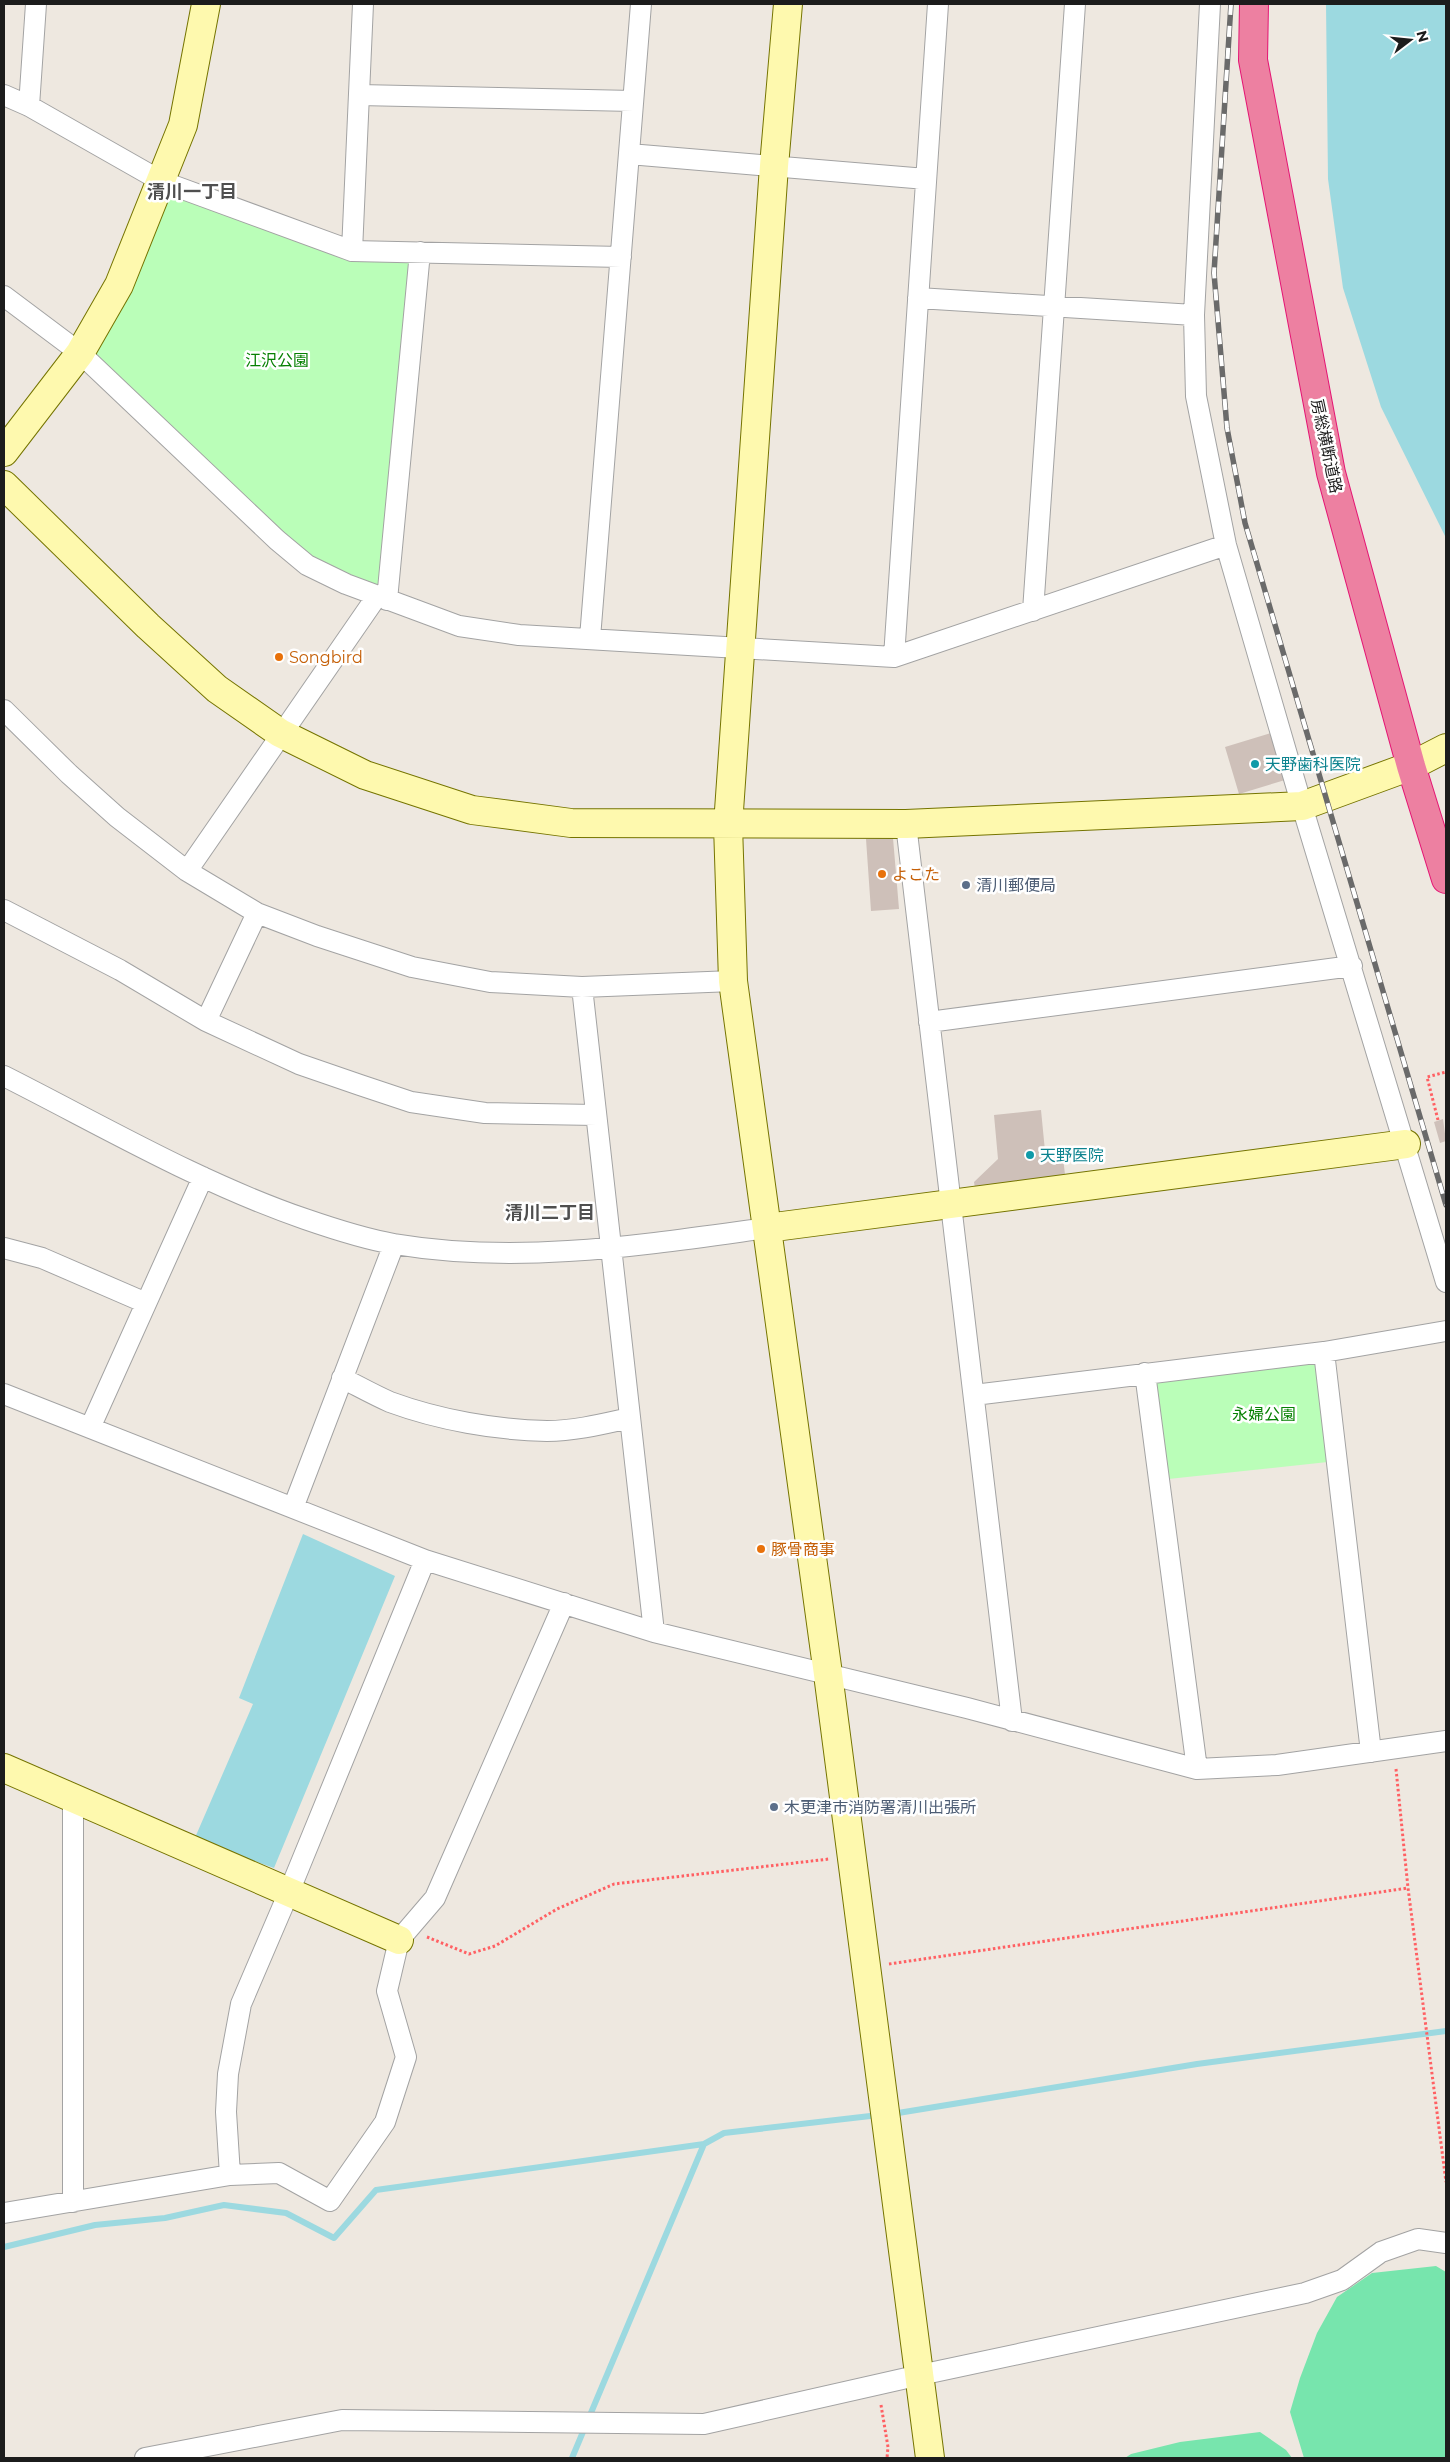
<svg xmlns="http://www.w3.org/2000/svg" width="1450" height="2462" viewBox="0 0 1450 2462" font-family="Montserrat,'Noto Sans JP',sans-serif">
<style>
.park{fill:#bafeb8}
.pitch{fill:#77e5ad}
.water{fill:#9cd9e0}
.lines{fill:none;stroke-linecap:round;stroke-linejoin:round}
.stream{stroke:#9cd9e0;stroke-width:6}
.building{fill:#cec0b9}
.street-casing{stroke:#a3a3a3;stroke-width:22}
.secondary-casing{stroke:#757400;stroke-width:30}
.highway-casing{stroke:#e41574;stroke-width:30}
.path{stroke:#ff6063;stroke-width:3;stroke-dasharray:2.5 2.5;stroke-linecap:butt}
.street{stroke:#fff;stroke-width:20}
.secondary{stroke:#fef9ae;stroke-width:28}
.highway{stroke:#ed80a1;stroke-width:28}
.rail-casing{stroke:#6a6a6a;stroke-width:5.5}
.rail{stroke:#fff;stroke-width:4;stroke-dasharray:11;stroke-linecap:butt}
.food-dot{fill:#e8710a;stroke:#fff;stroke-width:2}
.culture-dot{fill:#0f9aa8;stroke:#fff;stroke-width:2}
.service-dot{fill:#5c6f8a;stroke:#fff;stroke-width:2}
.labels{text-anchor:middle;stroke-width:5;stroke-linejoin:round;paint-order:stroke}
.park-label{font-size:16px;fill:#078103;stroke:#fff}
.street-label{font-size:16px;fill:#1c1c1c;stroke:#fff}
.food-label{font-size:16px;fill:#c56008;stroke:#fff;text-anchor:start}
.culture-label{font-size:16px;fill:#0d838f;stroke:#fff;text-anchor:start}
.service-label{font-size:16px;fill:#4e5e75;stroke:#fff;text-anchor:start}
.neighbourhood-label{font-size:18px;font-weight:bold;fill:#4f4f4f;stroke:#fff}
</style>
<rect width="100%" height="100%" fill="#eee8e0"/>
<path class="park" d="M161,181L352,251L420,252L377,596L307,565L80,353Z
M1324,1352L1337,1461L1159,1480L1145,1373Z"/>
<path class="pitch" d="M1436,2266L1446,2272V2458H1304L1290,2412L1300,2378L1317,2333L1337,2297L1372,2273Z
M1260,2432L1286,2450L1292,2458H1125L1131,2454L1180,2442Z"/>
<path class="water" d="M1326,4H1446V538L1381,407L1343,288L1328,179Z
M303,1534L395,1576L274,1868L194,1840L253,1704L239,1698Z"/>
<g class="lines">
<path class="stream" d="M892,2114L1197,2064L1446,2031
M4,2247L95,2225L165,2218L224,2205L286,2213L334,2238L376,2190L704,2144L724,2133L879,2115
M572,2458L704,2144"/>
</g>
<path class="building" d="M1271,733L1285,780L1239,794L1225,747Z
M893,838L899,909L871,911L866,839Z
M1041,1110L1045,1151L1062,1149L1066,1183L976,1195L974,1182L998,1159L994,1115Z
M1443,1119L1446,1141L1440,1143L1434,1122Z"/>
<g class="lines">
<defs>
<path id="street" d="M1210,4L1194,315L1196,396L1226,545L1302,806L1446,1282
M4,95L29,106L161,181L352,251L621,257
M359,95L633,101
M29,106L36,4
M629,154L926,179
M352,251L363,4
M4,296L80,353L277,540L307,565L346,584L459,626L519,635L894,657L1226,545
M918,298L1194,315
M387,600L420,252
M1033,611L1075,4
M590,638L641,4
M894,657L938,4
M4,710L69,774L117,817L187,871L257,913L317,936L412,967L490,982L582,987L733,981
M906,824L1012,1721
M187,871L377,596
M4,910L120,970L206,1021L299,1064L360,1085L411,1102L485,1113L596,1115
M582,987L654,1632
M206,1021L257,913
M929,1022L1352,966
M4,1076C103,1126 200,1183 305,1219C334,1229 364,1239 394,1244C519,1265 643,1245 767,1228
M4,1248L42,1258L146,1303
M1324,1352L1371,1752
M1145,1373L1197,1769
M342,1378C358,1386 374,1395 390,1402C439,1420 496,1430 547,1431C575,1431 603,1424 630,1418
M4,1394L425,1560L654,1632L967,1708L1197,1769L1277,1765L1446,1741
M974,1395L1324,1352L1446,1331
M90,1428L203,1177
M293,1508L394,1244
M230,2175L226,2112L228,2074L241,2004L289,1892L425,1560
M73,2202V1798
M4,2213L230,2175L279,2173L330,2201L385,2122L406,2057L387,1991L399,1940L435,1898L564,1603
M145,2458L342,2420L704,2424L920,2375L1305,2293L1342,2280L1381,2252L1418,2239L1446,2243"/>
<path id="secondary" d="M788,4L774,166L728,825L733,981L828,1674L930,2458
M4,452L80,353L119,285L183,125L206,4
M4,485L148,626L217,689L280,733L365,775L472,810L571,823L906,824L1302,806L1411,766L1446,748
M767,1228L1406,1144
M4,1768L399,1940"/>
<path id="highway" d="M1254,4L1253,60L1331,473L1411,766L1446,879"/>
</defs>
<use href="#street" class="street-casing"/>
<use href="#secondary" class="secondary-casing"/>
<use href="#highway" class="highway-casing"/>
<path class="path" d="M1438,1120L1427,1077L1446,1072
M1396,1769L1408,1888L1446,2182
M427,1937L469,1954L495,1946L557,1909L614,1884L829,1859
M889,1964L1408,1888
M881,2405L888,2447L887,2458"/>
<use href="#street" class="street"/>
<use href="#secondary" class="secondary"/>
<use href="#highway" class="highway"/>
<defs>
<path id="rail" d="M1231,4L1214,273L1227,428L1245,523L1446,1205"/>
</defs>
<use href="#rail" class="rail-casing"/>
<use href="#rail" class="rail"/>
</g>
<g class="food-dot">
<circle cx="279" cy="657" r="5"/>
<circle cx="882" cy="874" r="5"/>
<circle cx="761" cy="1549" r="5"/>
</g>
<g class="culture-dot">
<circle cx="1255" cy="764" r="5"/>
<circle cx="1030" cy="1155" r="5"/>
</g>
<g class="service-dot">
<circle cx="966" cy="885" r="5"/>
<circle cx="774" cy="1807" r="5"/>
</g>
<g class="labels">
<g class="park-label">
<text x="277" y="366">江沢公園</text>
<text x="1264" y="1420">永婦公園</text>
</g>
<g class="street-label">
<text transform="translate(1327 446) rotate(78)" y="6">房総横断道路</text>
</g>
<g class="food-label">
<text x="289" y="663">Songbird</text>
<text x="892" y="880">よこた</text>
<text x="771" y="1555">豚骨商事</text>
</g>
<g class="culture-label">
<text x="1265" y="770">天野歯科医院</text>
<text x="1040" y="1161">天野医院</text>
</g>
<g class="service-label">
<text x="976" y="891">清川郵便局</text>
<text x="784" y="1813">木更津市消防署清川出張所</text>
</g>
<g class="neighbourhood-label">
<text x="192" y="198">清川一丁目</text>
<text x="550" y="1219">清川二丁目</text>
</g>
</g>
<rect width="1450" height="2462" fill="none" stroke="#1c1c1c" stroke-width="10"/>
<g transform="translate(1410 40) rotate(74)" stroke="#ffffff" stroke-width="4" paint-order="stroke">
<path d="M0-4L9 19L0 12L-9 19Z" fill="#1c1c1c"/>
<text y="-8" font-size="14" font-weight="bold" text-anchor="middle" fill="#1c1c1c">N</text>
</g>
</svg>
